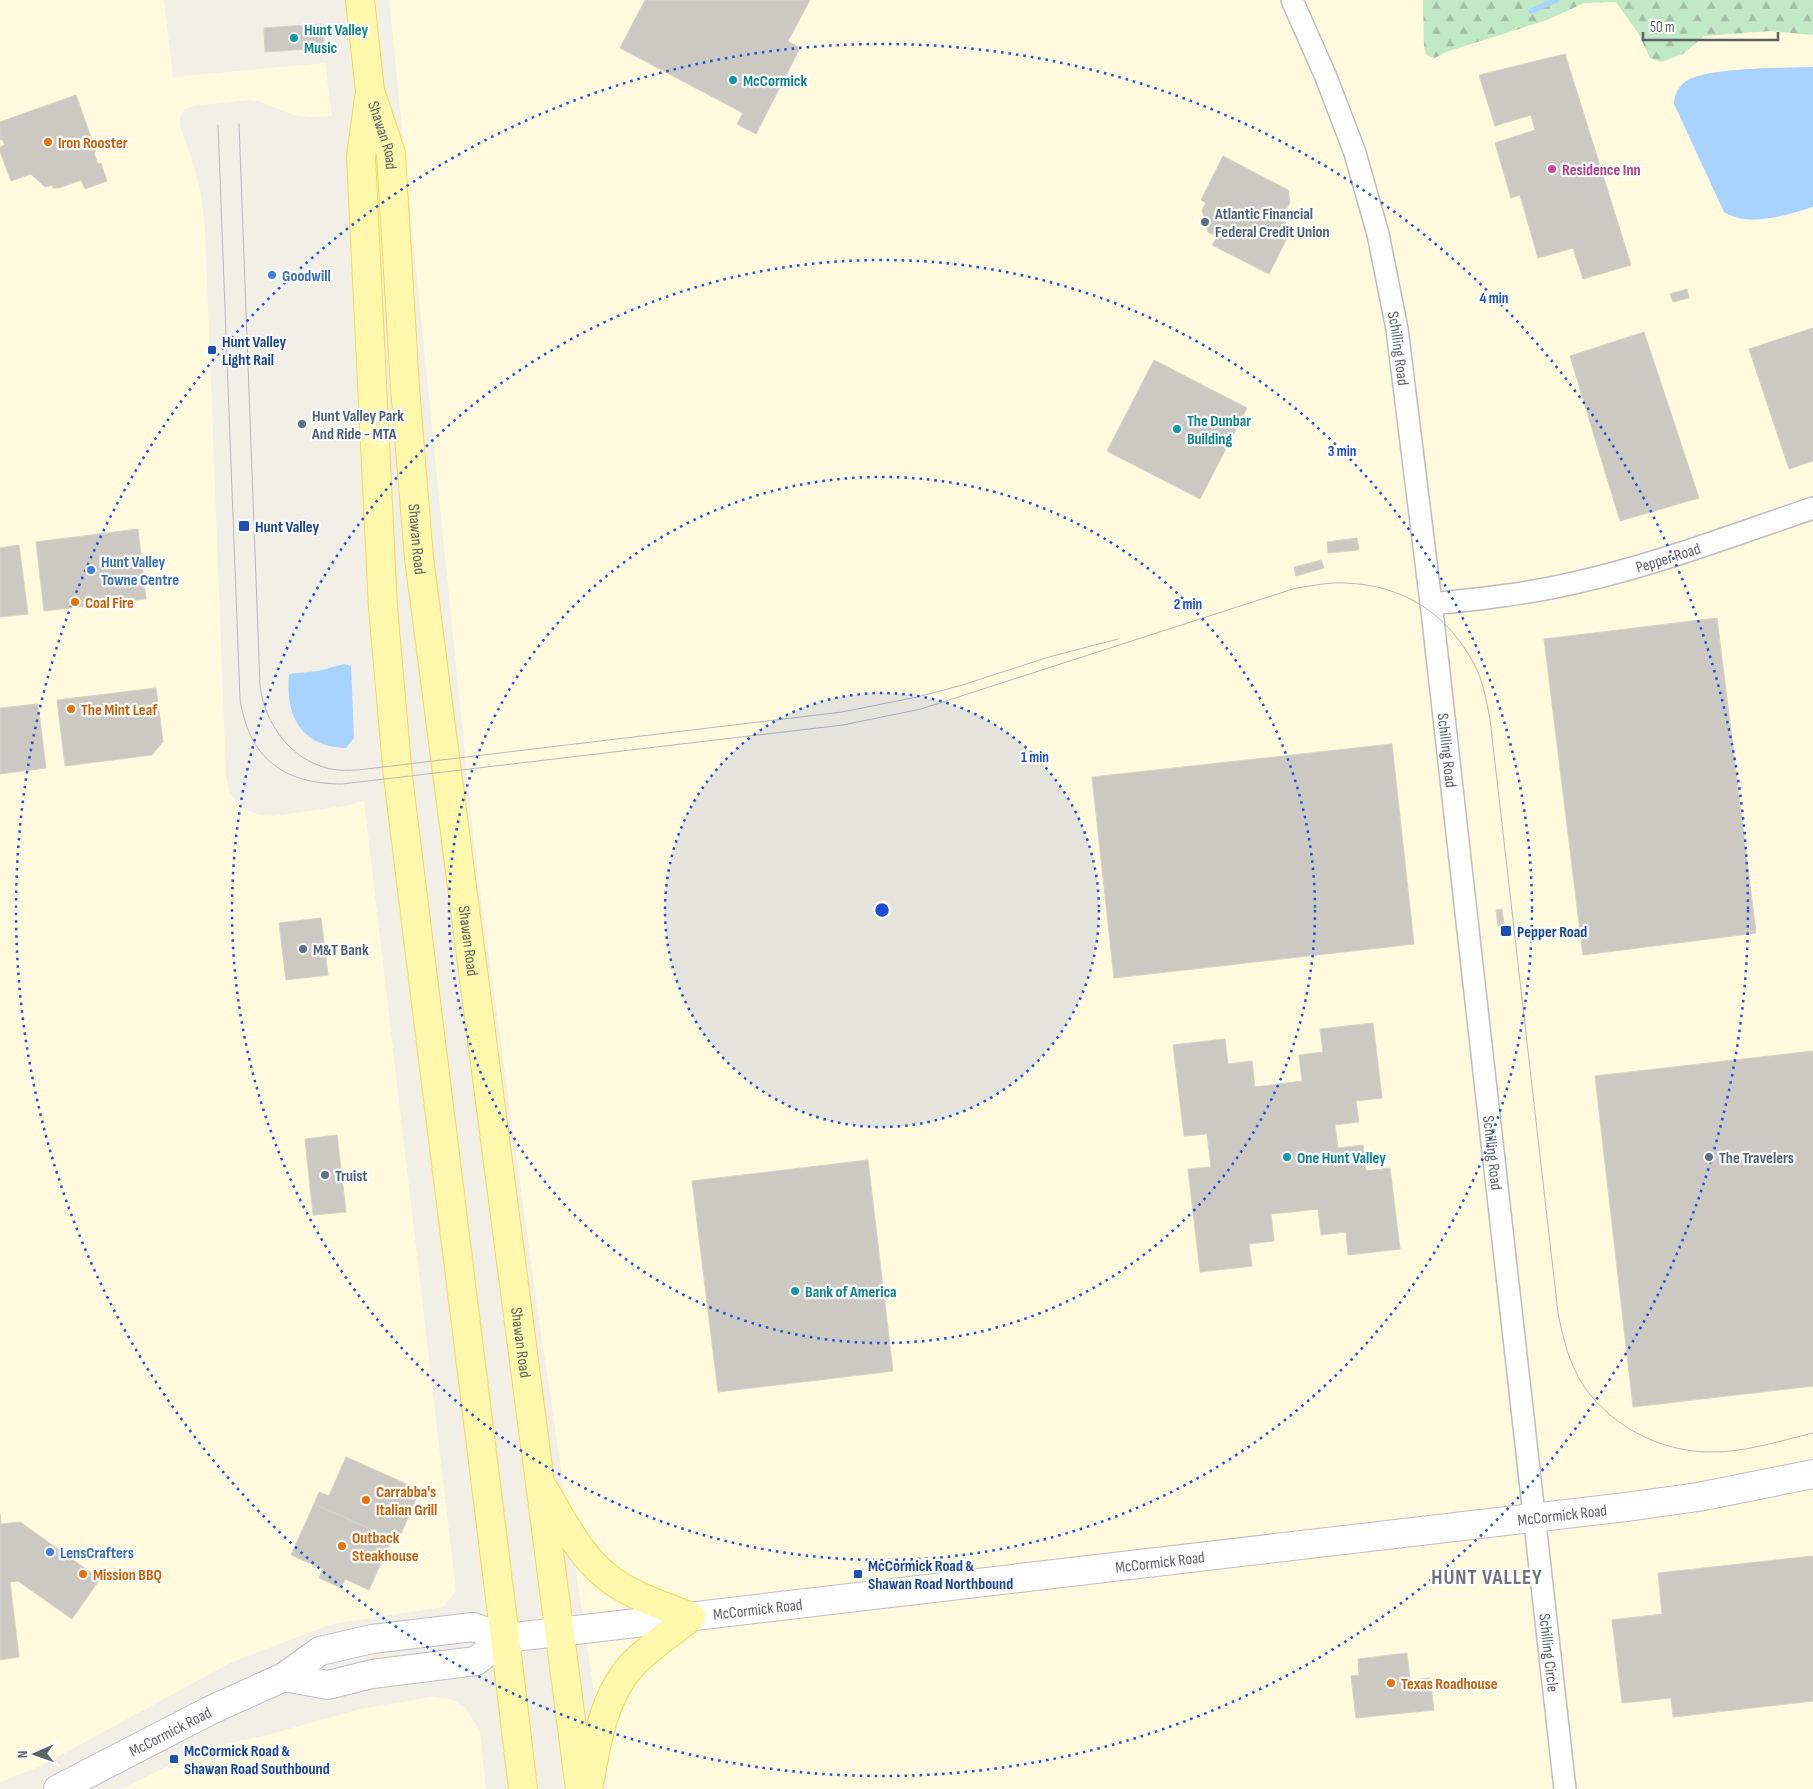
<svg xmlns="http://www.w3.org/2000/svg" width="1813" height="1789" viewBox="0 0 1813 1789" font-family="'Sofia Sans Condensed',sans-serif">
<style>
.commercial{fill:#fffadd}
.forest{fill:url(#forest-firs)}
.water{fill:#a8d2ff}
.lines{fill:none;stroke-linecap:round;stroke-linejoin:round}
.stream{stroke:#a8d2ff;stroke-width:5.5}
.building{fill:#ccc9c3;stroke:#d6d2c4}
.street-casing{stroke:#bbbdc2;stroke-width:24}
.secondary-casing{stroke:#bcbec4;stroke-width:30}
.primary-casing{stroke:#f8d859;stroke-width:30}
.street{stroke:#fff;stroke-width:21}
.secondary{stroke:#fff;stroke-width:28}
.primary{stroke:#fff8ad;stroke-width:28}
.tram{stroke:#b7b8b8;stroke-width:1}
.ring{fill:none;stroke:#1d4ed8;stroke-width:2.5;stroke-dasharray:2.5 5}
.culture-dot{fill:#0f9aa8;stroke:#fff;stroke-width:2}
.food-dot{fill:#e8710a;stroke:#fff;stroke-width:2}
.hotel-dot{fill:#d1479c;stroke:#fff;stroke-width:2}
.service-dot{fill:#5c6f8a;stroke:#fff;stroke-width:2}
.shop-dot{fill:#3f7fe0;stroke:#fff;stroke-width:2}
.transit-dot{fill:#1a4fb4;stroke:#fff;stroke-width:2}
.labels{text-anchor:middle;stroke-width:4.5;stroke-linejoin:round;paint-order:stroke}
.culture-label{font-size:16px;font-weight:bold;fill:#0d838f;stroke:#fff;text-anchor:start}
.street-label{font-size:16px;fill:#5e6167;stroke:#fff}
.food-label{font-size:16px;font-weight:bold;fill:#c56008;stroke:#fff;text-anchor:start}
.hotel-label{font-size:16px;font-weight:bold;fill:#b23c85;stroke:#fff;text-anchor:start}
.service-label{font-size:16px;font-weight:bold;fill:#4e5e75;stroke:#fff;text-anchor:start}
.shop-label{font-size:16px;font-weight:bold;fill:#366cbe;stroke:#fff;text-anchor:start}
.transit-label{font-size:16px;font-weight:bold;fill:#164399;stroke:#fff;text-anchor:start}
.district-label{font-size:21px;font-weight:bold;letter-spacing:1px;fill:#6f7379;stroke:#fff}
.centre{fill:#1d4ed8;stroke:#fff;stroke-width:2.5}
.ring-label{font-size:15px;text-anchor:middle;font-weight:bold;fill:#1d4ed8;stroke:#fff;stroke-width:4.5;stroke-linejoin:round;paint-order:stroke}
</style>
<defs>
<pattern id="forest-firs" width="22" height="20" patternUnits="userSpaceOnUse" patternTransform="scale(1.25)"><rect width="22" height="20" fill="#c2e9c5"/><path d="M5 1l3.5 6h-7zM16 11l3.5 6h-7z" fill="#a1c0a4"/></pattern>
</defs>
<rect width="100%" height="100%" fill="#f1efe6"/>
<path class="commercial" d="M0,0H164L173,77L325,63L332,116L310,117L293,115L261,102L250,100L194,106L185,109L180,117V126L194,166L201,193L205,229L226,775L229,791L237,803L249,811L261,815L274,816L351,805L364,800L456,1591L443,1607L332,1624L230,1663L39,1767L0,1782Z
M389,0H1813V1789H608L535,1292L475,854Z
M431,1697L450,1699L465,1707L480,1731L486,1789H122L187,1756L218,1745L267,1735L360,1709Z"/>
<path class="forest" d="M1423,0H1813V35L1770,31L1704,36L1683,54L1662,62L1650,58L1638,33L1616,2L1584,3L1547,20L1446,52L1435,58L1426,55L1424,46Z"/>
<path class="water" d="M1813,67V207C1787,215 1749,228 1724,212L1674,104C1674,94 1680,83 1690,79C1715,67 1783,68 1813,67Z
M344,664L351,666L354,738L346,748C300,747 285,714 289,674L318,671Z"/>
<g class="lines">
<path class="stream" d="M1531,11L1556,0"/>
</g>
<path class="building" d="M645,0H810L788,41L800,48L756,134L737,124L743,113L620,48Z
M322,24L324,48L265,52L264,28Z
M1565,54L1631,265L1583,279L1573,248L1538,258L1520,195L1511,198L1495,143L1535,130L1531,115L1495,126L1479,75Z
M76,95L96,151L94,153L98,164L101,163L107,181L85,189L81,180L59,188H53L52,185L45,187L31,174L11,181L0,152V147L5,145L2,139L0,140V122Z
M1223,156L1288,190L1290,202L1283,216L1289,234L1269,274L1212,245L1217,237L1208,232L1202,210L1206,203L1201,200Z
M1687,289L1689,298L1673,302L1670,294Z
M1813,328V461L1789,469L1749,349Z
M1644,332L1699,498L1620,521L1570,356Z
M1154,360L1247,408L1200,499L1107,451Z
M138,529L146,599L44,611L36,542Z
M1357,538L1359,550L1328,553L1327,542Z
M19,545L28,614L0,617V548Z
M1321,560L1324,568L1296,576L1294,567Z
M1717,618L1756,933L1583,955L1544,639Z
M156,688L163,742L152,755L65,766L57,700Z
M38,704L46,768L0,774V708Z
M1392,744L1414,944L1114,978L1092,777Z
M1502,909L1504,925L1498,926L1496,910Z
M321,918L328,975L286,980L279,923Z
M1373,1023L1382,1098L1356,1101L1359,1122L1335,1125L1338,1148L1363,1145L1366,1171L1390,1168L1400,1249L1348,1255L1346,1232L1321,1235L1318,1209L1271,1214L1274,1241L1249,1244L1252,1266L1200,1272L1188,1169L1211,1167L1207,1134L1184,1136L1173,1045L1225,1039L1228,1064L1252,1061L1255,1087L1302,1081L1299,1055L1323,1052L1320,1029Z
M1813,1051V1386L1633,1407L1595,1076Z
M337,1135L346,1212L313,1215L305,1139Z
M868,1160L893,1371L718,1392L692,1181Z
M346,1457L420,1490L398,1541L314,1504L319,1492L329,1496Z
M314,1504L392,1538L369,1590L345,1579L341,1588L319,1578L323,1569L291,1555Z
M0,1514L1,1524L20,1522L100,1579L72,1619L18,1581L10,1582L19,1657L0,1660Z
M1813,1556V1701L1673,1717L1671,1698L1622,1703L1612,1620L1662,1614L1658,1573Z
M1407,1653L1410,1680L1430,1678L1434,1710L1356,1718L1351,1676L1359,1675L1358,1659Z"/>
<g class="lines">
<defs>
<g id="street">
<path id="s1" d="M1292,0L1326,77L1355,153L1378,234L1397,329L1432,611L1565,1789"/>
<path id="s2" d="M1431,604C1479,599 1527,594 1574,583C1655,565 1734,535 1813,508"/>
</g>
<g id="secondary">
<path d="M284,1677L328,1685L372,1674L476,1661L505,1638"/>
<path id="s3" d="M58,1789L211,1710L284,1677L320,1651L372,1639L473,1627L505,1638L559,1632L1626,1507L1698,1497L1813,1474"/>
</g>
<g id="primary">
<path id="s4" d="M360,0L370,91L391,154L405,388L419,558L580,1789"/>
<path d="M369,98L361,157L383,608L398,777L505,1638L523,1789"/>
<path d="M545,1491C564,1523 581,1558 611,1580C635,1597 664,1606 691,1617C671,1633 648,1648 631,1666C602,1699 596,1747 588,1789"/>
</g>
</defs>
<use href="#street" class="street-casing"/>
<use href="#secondary" class="secondary-casing"/>
<use href="#primary" class="primary-casing"/>
<use href="#street" class="street"/>
<use href="#secondary" class="secondary"/>
<use href="#primary" class="primary"/>
<path class="tram" d="M239,124L260,686C265,724 291,761 331,769C340,771 349,770 358,770L842,712L917,697L959,686L1049,657L1118,639
M218,125L240,699C249,758 283,784 342,784L843,725L921,709L1296,588C1312,586 1328,582 1345,583C1403,585 1447,613 1474,664C1483,680 1486,700 1490,719L1558,1313C1563,1339 1570,1366 1585,1388C1613,1427 1660,1451 1708,1452C1743,1453 1779,1441 1813,1433"/>
</g>
<circle cx="882" cy="910" r="217" fill="#1d4ed8" fill-opacity=".12"/>
<g class="ring">
<circle cx="882" cy="910" r="217"/>
<circle cx="882" cy="910" r="433"/>
<circle cx="882" cy="910" r="650"/>
<circle cx="882" cy="910" r="866"/>
</g>
<g class="culture-dot">
<circle cx="294" cy="38" r="5"/>
<circle cx="733" cy="80" r="5"/>
<circle cx="1177" cy="429" r="5"/>
<circle cx="1287" cy="1157" r="5"/>
<circle cx="795" cy="1291" r="5"/>
</g>
<g class="food-dot">
<circle cx="48" cy="142" r="5"/>
<circle cx="75" cy="602" r="5"/>
<circle cx="71" cy="709" r="5"/>
<circle cx="366" cy="1500" r="5"/>
<circle cx="342" cy="1546" r="5"/>
<circle cx="83" cy="1574" r="5"/>
<circle cx="1391" cy="1683" r="5"/>
</g>
<circle class="hotel-dot" cx="1552" cy="169" r="5"/>
<g class="service-dot">
<circle cx="1205" cy="222" r="5"/>
<circle cx="302" cy="424" r="5"/>
<circle cx="303" cy="949" r="5"/>
<circle cx="1709" cy="1157" r="5"/>
<circle cx="325" cy="1175" r="5"/>
</g>
<g class="shop-dot">
<circle cx="272" cy="275" r="5"/>
<circle cx="91" cy="570" r="5"/>
<circle cx="50" cy="1552" r="5"/>
</g>
<g class="transit-dot">
<rect x="207" y="345" width="10" height="10" rx="2.5"/>
<rect x="238" y="520" width="12" height="12" rx="2.5"/>
<rect x="1500" y="925" width="12" height="12" rx="2.5"/>
<rect x="853" y="1569" width="10" height="10" rx="2.5"/>
<rect x="169" y="1754" width="10" height="10" rx="2.5"/>
</g>
<g class="labels">
<g class="culture-label">
<text x="304" y="35">Hunt Valley<tspan x="304" dy="18">Music</tspan></text>
<text x="743" y="86">McCormick</text>
<text x="1187" y="426">The Dunbar<tspan x="1187" dy="18">Building</tspan></text>
<text x="1297" y="1163">One Hunt Valley</text>
<text x="805" y="1297">Bank of America</text>
</g>
<g class="street-label">
<text dy="6" stroke="none"><textPath href="#s4" startOffset="138">Shawan Road</textPath></text>
<text dy="6" stroke="none"><textPath href="#s1" startOffset="366">Schilling Road</textPath></text>
<text dy="6" stroke="none"><textPath href="#s4" startOffset="544">Shawan Road</textPath></text>
<text dy="6" stroke="none"><textPath href="#s2" startOffset="242">Pepper Road</textPath></text>
<text dy="6" stroke="none"><textPath href="#s1" startOffset="771">Schilling Road</textPath></text>
<text dy="6" stroke="none"><textPath href="#s4" startOffset="949">Shawan Road</textPath></text>
<text dy="6" stroke="none"><textPath href="#s1" startOffset="1176">Schilling Road</textPath></text>
<text dy="6" stroke="none"><textPath href="#s4" startOffset="1354">Shawan Road</textPath></text>
<text dy="6" stroke="none"><textPath href="#s3" startOffset="1550">McCormick Road</textPath></text>
<text dy="6" stroke="none"><textPath href="#s3" startOffset="1145">McCormick Road</textPath></text>
<text dy="6" stroke="none"><textPath href="#s3" startOffset="740">McCormick Road</textPath></text>
<text dy="6" stroke="none"><textPath href="#s1" startOffset="1679">Schilling Circle</textPath></text>
<text dy="6" stroke="none"><textPath href="#s3" startOffset="126">McCormick Road</textPath></text>
</g>
<g class="food-label">
<text x="58" y="148">Iron Rooster</text>
<text x="85" y="608">Coal Fire</text>
<text x="81" y="715">The Mint Leaf</text>
<text x="376" y="1497">Carrabba's<tspan x="376" dy="18">Italian Grill</tspan></text>
<text x="352" y="1543">Outback<tspan x="352" dy="18">Steakhouse</tspan></text>
<text x="93" y="1580">Mission BBQ</text>
<text x="1401" y="1689">Texas Roadhouse</text>
</g>
<g class="hotel-label">
<text x="1562" y="175">Residence Inn</text>
</g>
<g class="service-label">
<text x="1215" y="219">Atlantic Financial<tspan x="1215" dy="18">Federal Credit Union</tspan></text>
<text x="312" y="421">Hunt Valley Park<tspan x="312" dy="18">And Ride - MTA</tspan></text>
<text x="313" y="955">M&amp;T Bank</text>
<text x="1719" y="1163">The Travelers</text>
<text x="335" y="1181">Truist</text>
</g>
<g class="shop-label">
<text x="282" y="281">Goodwill</text>
<text x="101" y="567">Hunt Valley<tspan x="101" dy="18">Towne Centre</tspan></text>
<text x="60" y="1558">LensCrafters</text>
</g>
<g class="transit-label">
<text x="222" y="347">Hunt Valley<tspan x="222" dy="18">Light Rail</tspan></text>
<text x="255" y="532">Hunt Valley</text>
<text x="1517" y="937">Pepper Road</text>
<text x="868" y="1571">McCormick Road &amp;<tspan x="868" dy="18">Shawan Road Northbound</tspan></text>
<text x="184" y="1756">McCormick Road &amp;<tspan x="184" dy="18">Shawan Road Southbound</tspan></text>
</g>
<g class="district-label">
<text x="1487" y="1584">HUNT VALLEY</text>
</g>
</g>
<circle cx="882" cy="910" r="8" class="centre"/>
<g class="ring-label">
<text x="1494" y="303">4 min</text>
<text x="1342" y="456">3 min</text>
<text x="1188" y="609">2 min</text>
<text x="1035" y="762">1 min</text>
</g>
<g transform="translate(35 1754) rotate(268)" stroke="#ffffff" stroke-width="4" paint-order="stroke">
<path d="M0-4L9 19L0 12L-9 19Z" fill="#5e6167"/>
<text y="-8" font-size="14" font-weight="bold" text-anchor="middle" fill="#5e6167">N</text>
</g>
<path d="M1643 32v8h135v-8" fill="none" stroke="#5e6167" stroke-width="2.5"/>
<text x="1650" y="32" font-size="15" fill="#5e6167" stroke="#ffffff" stroke-width="4" paint-order="stroke">50 m</text>
</svg>
